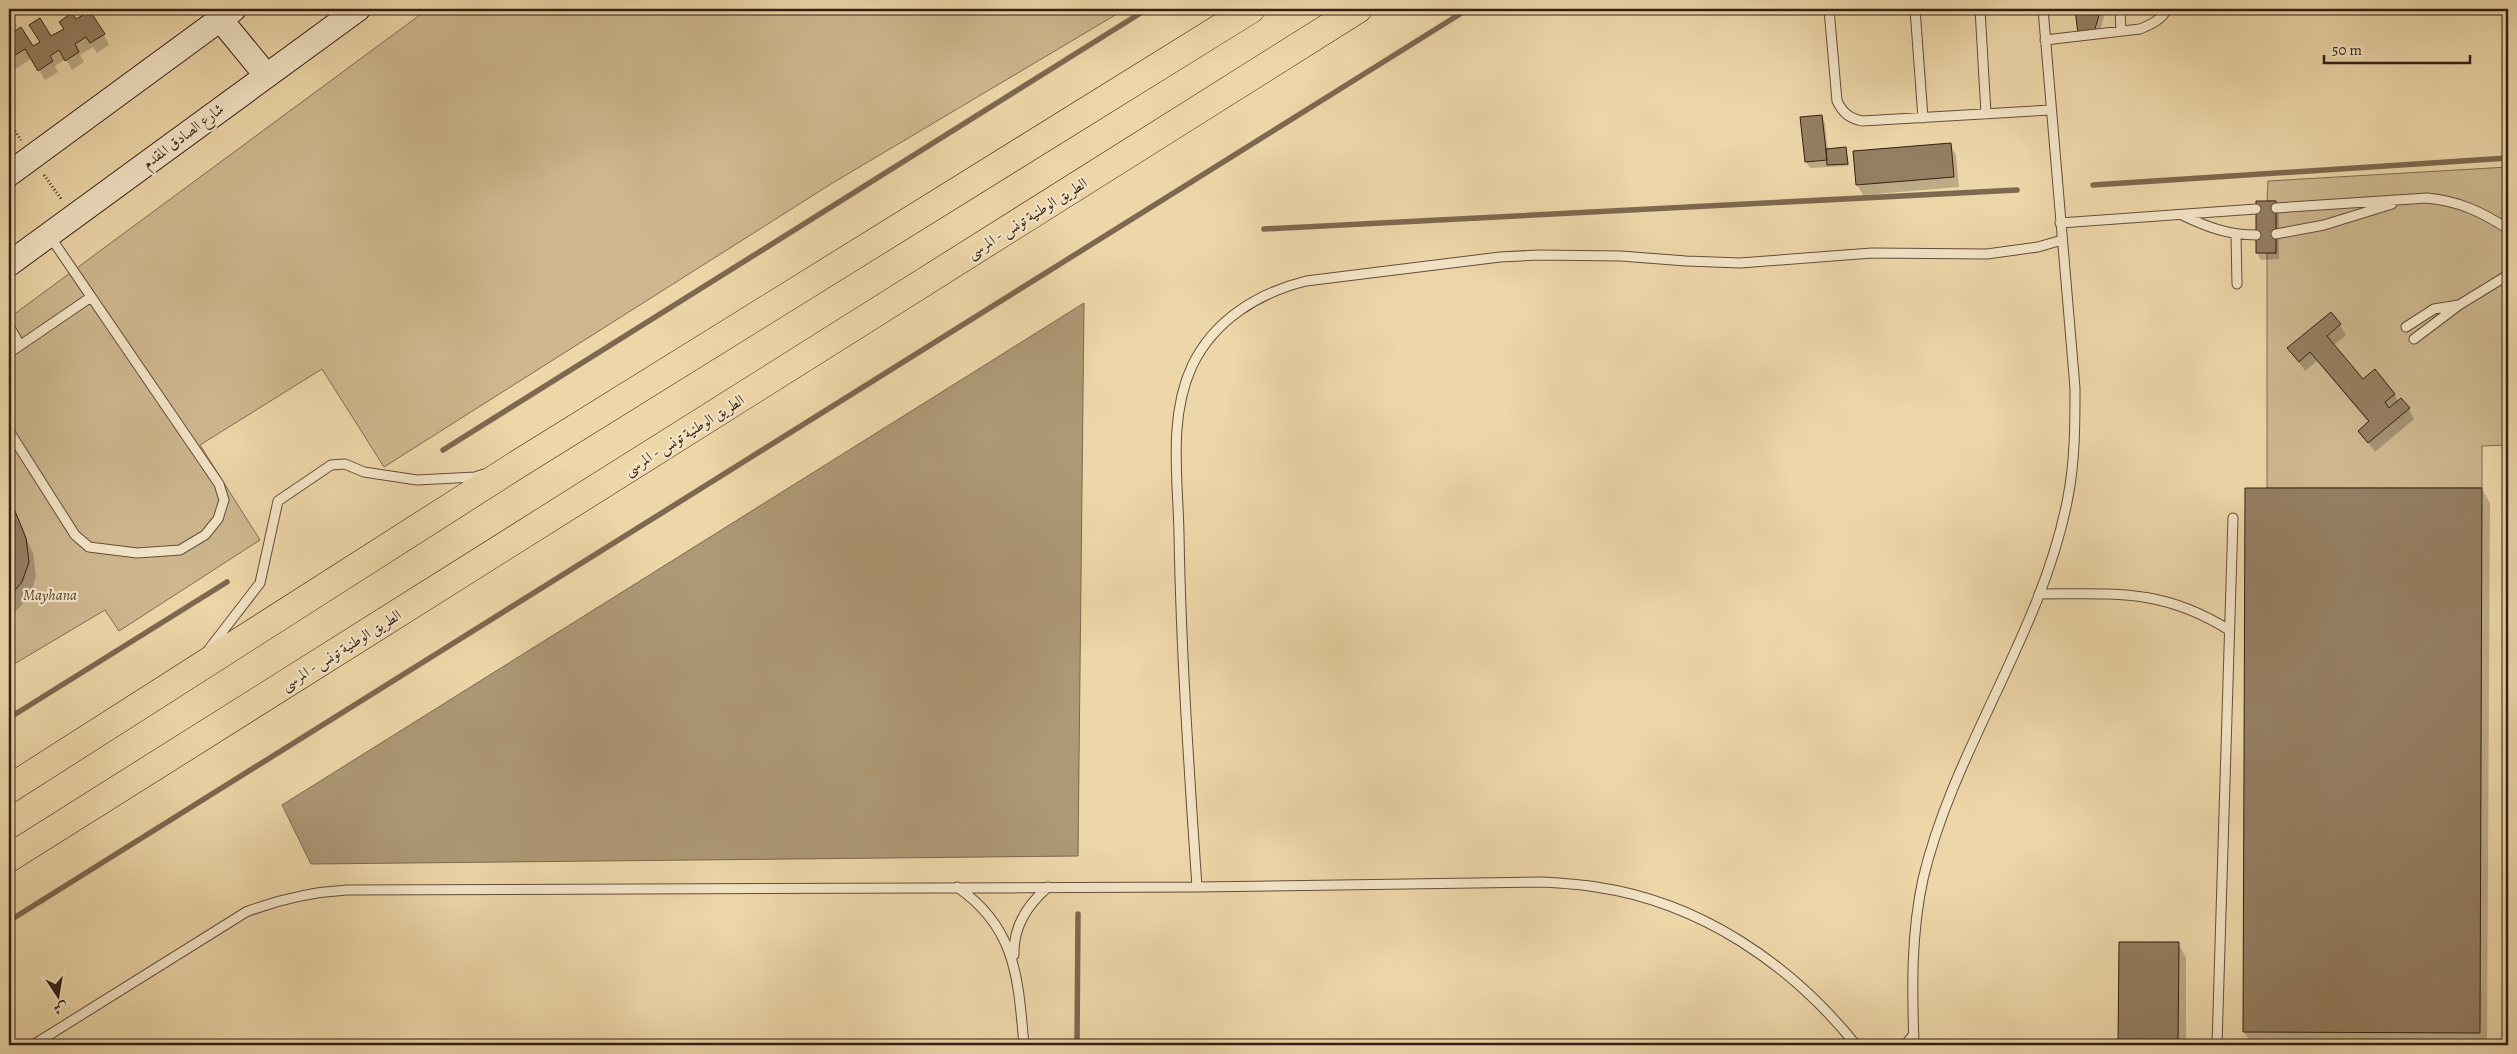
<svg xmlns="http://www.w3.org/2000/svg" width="2517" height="1054" viewBox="0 0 2517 1054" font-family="Alegreya,Amiri,serif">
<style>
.green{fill:#ceb78f;stroke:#826b52}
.water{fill:#ae9876;stroke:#7e684f}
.shadow{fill:#0003}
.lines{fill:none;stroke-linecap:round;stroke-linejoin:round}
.stream{stroke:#7e684f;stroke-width:5.5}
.building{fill:#957e61;stroke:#351f15}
.lane-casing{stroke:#634d3a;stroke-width:11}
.secondary-casing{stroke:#351f15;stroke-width:26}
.highway-casing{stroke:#351f15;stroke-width:29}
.path{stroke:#351f15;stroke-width:3;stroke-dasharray:1 2.5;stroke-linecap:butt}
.lane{stroke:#f3e4c6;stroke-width:9}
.secondary{stroke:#f3e4c6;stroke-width:24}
.highway{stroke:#edd6a8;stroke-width:28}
.labels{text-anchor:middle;stroke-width:4.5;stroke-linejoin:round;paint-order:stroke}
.street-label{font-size:15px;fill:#351f15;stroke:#f3e4c6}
.park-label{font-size:15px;font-style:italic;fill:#5b4534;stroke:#f3e4c6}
</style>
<rect width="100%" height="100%" fill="#edd6a8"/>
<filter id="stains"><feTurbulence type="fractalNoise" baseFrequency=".004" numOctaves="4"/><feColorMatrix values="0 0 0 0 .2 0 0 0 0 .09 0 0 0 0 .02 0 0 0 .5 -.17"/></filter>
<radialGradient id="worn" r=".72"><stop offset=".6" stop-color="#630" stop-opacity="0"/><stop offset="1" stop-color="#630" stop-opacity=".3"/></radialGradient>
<path class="green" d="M428,9H1121L1122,11L831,184L384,467L322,369L200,445L260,540L119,631L105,610L9,667V318Z
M2508,167V445L2482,446V488H2267V253H2276V201H2267L2268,181Z"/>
<path class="water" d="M1084,303L1078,856L311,864L282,805Z"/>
<path class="shadow" d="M2076,9H2103L2104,17L2098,38L2079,33Z
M9,11L17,26L13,33L32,48L76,21L104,35L109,45L97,53L93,47L80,55L84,62L72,70L66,59L55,66L58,72L45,80L32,58L11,72L9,69Z
M1822,116L1825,123L1828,150L1846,149L1849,166L1810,168L1806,162Z
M1950,144L1956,155L1959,187L1863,195L1857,185Z
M2275,202L2279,209V259L2261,260L2257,253Z
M2340,325L2346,335L2334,345L2363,380L2394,394L2399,402L2409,409L2414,419L2375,452L2360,431L2369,423L2317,361L2305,371L2289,348Z
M2482,489L2490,503L2487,1045H2252L2244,1032Z
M15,513L33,553L36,576L30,596L15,612L9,615V517Z
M2120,943L2178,944L2186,957V1045H2120Z"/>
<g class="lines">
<path class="stream" d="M2093,185L2508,158
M1264,229L2017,190
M443,450L1147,9
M9,718L227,582
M9,921L1468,9
M1077,1045L1078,914"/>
</g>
<path class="building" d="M2075,9H2101L2094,32L2078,34Z
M90,11L105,34L90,43L86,37L75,44L79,52L65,61L59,50L50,56L53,61L38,71L25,49L9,59V35L21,27L33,46L40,42L29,25L40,18L51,36L64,29L59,22L72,13L76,19Z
M1822,115L1827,160L1805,162L1800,117Z
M1951,143L1954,177L1856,185L1853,151Z
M1846,147L1848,164L1827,165L1826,149Z
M2256,201H2276V253H2256Z
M2331,312L2341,324L2327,336L2363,379L2375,369L2395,394L2385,402L2389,408L2401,398L2410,408L2368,443L2358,431L2369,421L2310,352L2299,362L2287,348Z
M2245,488H2482L2480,1033L2243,1032Z
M15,511L26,538L29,562L22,582L9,597V515Z
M2119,942H2179L2178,1045H2118Z"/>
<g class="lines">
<defs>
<path id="lane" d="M1829,9L1837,101C1843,113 1849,118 1862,121L2051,110
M1915,9L1923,118
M1980,9L1986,114
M2120,9L2121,31
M2045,40L2140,29C2152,24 2161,20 2167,9
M2276,208L2427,198C2459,201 2482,212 2508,229
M2182,215C2207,227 2228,235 2256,235
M2060,223L2256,209
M2276,234L2324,225L2392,204
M2236,235L2237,284
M9,326L20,345
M2406,327L2434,309L2459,305
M2414,339L2459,305L2508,275
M9,353L91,297
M9,431L75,535L89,547L137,553L180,550L205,535L218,519L224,500L219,484L49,235
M2039,594C2115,594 2162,588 2229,630
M209,649L260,583L278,501L331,465L345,464L364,472L417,480L475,477L484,474
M957,887C1017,928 1018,980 1024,1045
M1197,887C1189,769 1181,652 1179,534C1178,479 1168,418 1192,366C1214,320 1258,293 1306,281L1500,257L1538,255L1621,256L1686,261L1740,263L1872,253L1987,254L2038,247L2062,240
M1014,955C1013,927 1027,905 1048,887
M33,1045L246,912C280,899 311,892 347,890L1197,887L1542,882C1560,883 1578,884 1596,887C1700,902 1791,964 1856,1045
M1905,1045L1914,1034
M1914,1045C1912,989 1911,934 1923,879C1954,748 2043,631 2068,497C2075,461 2075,424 2075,388L2043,9
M2217,1045L2233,518"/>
<path id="secondary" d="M220,19L266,75
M9,174L234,9
M9,264L358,9"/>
<path id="highway" d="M9,789L518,464L1251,9
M9,858L1358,9"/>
</defs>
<use href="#lane" class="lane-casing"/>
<use href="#secondary" class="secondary-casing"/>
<use href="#highway" class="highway-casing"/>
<path class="path" d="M9,122L21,140
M44,175L62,200"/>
<use href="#lane" class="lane"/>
<use href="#secondary" class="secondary"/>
<use href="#highway" class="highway"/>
</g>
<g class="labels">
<g class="street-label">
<text transform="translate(183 136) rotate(-37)" y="5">شارع الصادق المقدم</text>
<text transform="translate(1027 218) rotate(-32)" y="5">الطريق الوطنية تونس - المرسى</text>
<text transform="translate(684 435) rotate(-32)" y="5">الطريق الوطنية تونس - المرسى</text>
<text transform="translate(341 650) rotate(-32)" y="5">الطريق الوطنية تونس - المرسى</text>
</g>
<g class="park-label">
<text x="50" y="600">Mayhana</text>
</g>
</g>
<rect width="2517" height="1054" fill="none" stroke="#edd6a8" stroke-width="30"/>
<rect x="10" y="10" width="2497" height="1034" fill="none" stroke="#351f15" stroke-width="2.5"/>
<rect x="15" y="15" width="2487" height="1024" fill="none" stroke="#351f15"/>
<g transform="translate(58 996) rotate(168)" stroke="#f3e4c6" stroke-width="4" paint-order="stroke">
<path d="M0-4L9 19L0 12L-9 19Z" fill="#351f15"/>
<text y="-8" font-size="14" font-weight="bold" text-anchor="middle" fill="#351f15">ش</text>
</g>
<path d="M2324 55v8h146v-8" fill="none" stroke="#351f15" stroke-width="2.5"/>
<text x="2332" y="55" font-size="15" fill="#351f15" stroke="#f3e4c6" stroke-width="4" paint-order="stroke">50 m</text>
<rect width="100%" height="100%" filter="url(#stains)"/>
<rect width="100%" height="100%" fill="url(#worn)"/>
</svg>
